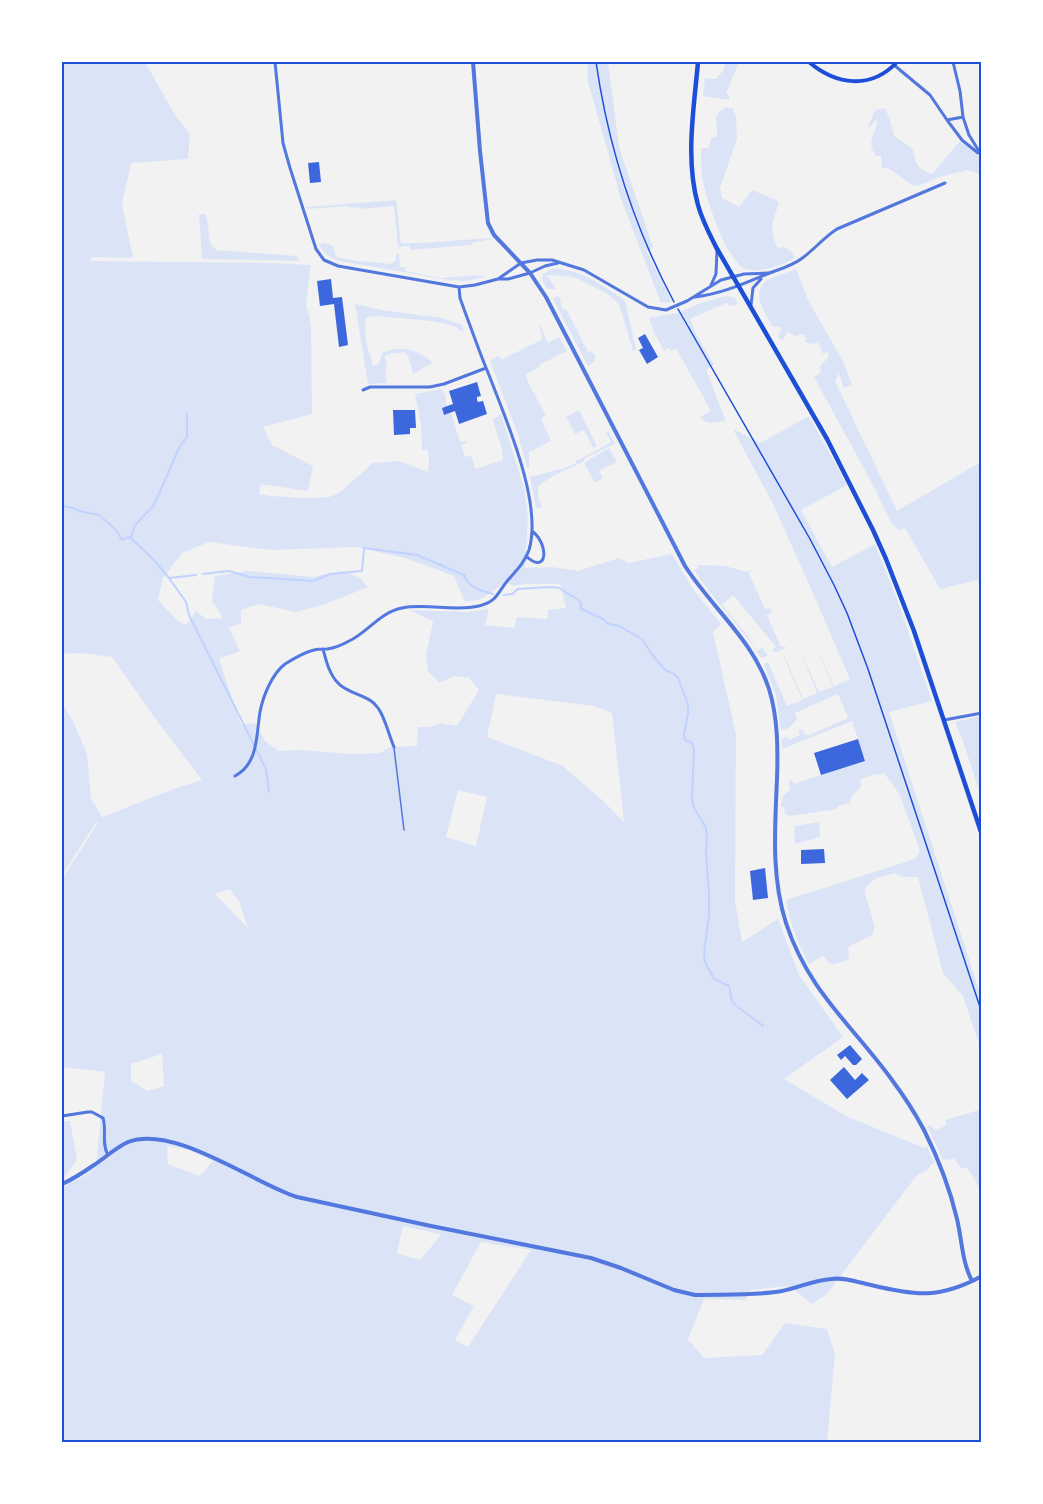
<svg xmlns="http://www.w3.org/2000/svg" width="1043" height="1504" viewBox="0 0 1043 1504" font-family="'PT Serif',serif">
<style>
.green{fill:#dbe4f7;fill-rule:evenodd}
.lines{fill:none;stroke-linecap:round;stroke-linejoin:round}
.stream{stroke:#bfd3fe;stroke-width:2}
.building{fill:#3d67dc}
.path{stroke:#1d4ed8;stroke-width:1.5}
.service{stroke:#5277de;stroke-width:1.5}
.minor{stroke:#5277de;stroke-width:3}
.tertiary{stroke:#5277de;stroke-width:4}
.secondary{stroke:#1d4ed8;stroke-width:4}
.primary{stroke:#1d4ed8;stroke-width:4.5}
.neatline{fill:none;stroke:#1d4ed8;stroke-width:2}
</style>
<rect width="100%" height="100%" fill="#f2f2f2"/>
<path class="green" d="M62,62H145L175,115L190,134L188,159L131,163L122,204L133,258L91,257L92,261L275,263L311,265L306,303L311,325L312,414L263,427L272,445L313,466L308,491L261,484L259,494L271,496L303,498L329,497L339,493L373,463L399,461L428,472L429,460L428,450H422L421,426L415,394L442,389C446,394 445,400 447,406L442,408L444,414L451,412L460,442L466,441L467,443L461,445L465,457L471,455L475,469L503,460L502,449L493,420L501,414L524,488L528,518L525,568L552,567L578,571L619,558L628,563L672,554L693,589L721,624L713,632L736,734L735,900L742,942L778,919L799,975L843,1037L784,1079L846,1116L924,1148L927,1146L934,1162L926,1171L918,1174L907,1188L827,1294L812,1304L789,1286L751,1290L745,1300L704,1299L688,1339L704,1358L762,1355L785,1323L827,1329L835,1354L827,1442H62V1186L83,1177L96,1167L105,1072L62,1067V879L99,821L95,824L62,875V703L74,723L87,754L91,798L102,817L179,787L202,780L157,721L112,657L80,653L62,654ZM209,542L270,550L356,547L405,558L454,576L465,602L481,599L506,582L515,586L525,584H560L566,608L548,610L547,619L517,617L514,628L485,625L489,609L466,612L409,610L433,621L426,655L428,671L439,683L454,676L469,678L479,690L457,726L440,723L430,727H418L417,746L390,747L380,753L351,754L301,750L279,751L265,741L255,723L241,725L219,659L240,651L229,628L241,623V610L259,604L295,612L323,605L368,587L359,577L342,571L313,577L248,571L215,576L212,600L223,618L206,619L196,611L186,625L178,621L158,600L163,578L182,553ZM496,694L594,706L612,713L624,822L601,799L563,766L487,737ZM458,790L487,797L476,846L446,837ZM230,889L239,901L248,928L215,894ZM162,1054L164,1086L148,1091L131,1081V1064ZM167,1146L189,1150L213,1161L200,1176L168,1164ZM403,1226L441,1234V1235L420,1260L397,1253ZM481,1242L531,1250L468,1347L455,1340L474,1306L452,1295Z
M587,62H608L619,147L653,247L650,251L646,250L672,302L661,303L621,199L588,82Z
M726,62H739L726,93L729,95V100L703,96L705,78L717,79L718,76L723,71Z
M727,107L733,109L736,117L737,139L720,188L722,198L739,207L752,190L776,200L779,203C773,220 768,231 778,248L784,247L791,251L795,258C783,265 759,274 745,269C726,260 705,197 702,176C701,167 701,157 701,148H708L711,138L717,137C718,123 710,114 727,107Z
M885,108L890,120L894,136L913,149C915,163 917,169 932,174L960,141L974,150L981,160V177L980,174L967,170L936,178L918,186L912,185L888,168H882L881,156H876C866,143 874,135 878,122L875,120L870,127H868L875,110Z
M396,200L401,243H420L491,238L492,239L472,243L471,245L410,250L409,246L398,247L394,206L359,209L358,207L349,208V206L308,209L307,207Z
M199,214H206L208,225L210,243L216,250L297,256L299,261L202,259Z
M326,243L333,246L336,257L363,262L366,261L391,264L396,261V254H399L400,267H405L406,271L440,278L476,275L485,277L466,281L448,280L339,261C330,258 323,253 319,244Z
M551,269C579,267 602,286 625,300L636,349L633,351L619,304L606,293L576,278L568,276L547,275L556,289H547L542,280L543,274Z
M796,269L808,300L844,363L852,385L844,388L839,374L838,375L835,381L897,511L981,462V588L977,580L940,589L905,528L899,531L897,528L892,524L873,485L814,377L821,373L820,366L827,359L829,353L827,352L823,354L819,344L816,342L815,344L806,342L805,340L807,339L804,334L796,336L787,332L785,337L782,340L779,339V332L782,329L779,326L773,327C765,313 749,291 768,280C776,275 787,273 796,269Z
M558,296L562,302L560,303L564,310L566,309L588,352L591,351L595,355V361L588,366L553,299Z
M727,296L736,298L737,303L735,305L730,306L726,303L690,319L696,334L714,365L707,369V372L725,419V421C715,422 706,426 700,417L711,411L676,348L671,351L669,348L664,351L655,334L649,318L677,313L701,303Z
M355,304L382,310L442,318L462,325L464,332L459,330L458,328C438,319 400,319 377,316L368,317L365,319L366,341L373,366L379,364L382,353C399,345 417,349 431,361L432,363L413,374L408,356L404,352L388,354L385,356L387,368L385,371L387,383L368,384Z
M539,325H540L548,343L559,337L567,351L539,365L540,367L526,374L527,380L546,416L541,419L551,441L529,452V468H527L517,432L490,361L498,356L501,360L543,339Z
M579,410L597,446L593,448L584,430L575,434L566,417Z
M809,416L847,485L801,510L832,567L875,544L898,602L932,701L889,712L981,996V1050L963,996L943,973L918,877H903L894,873C883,876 865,880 865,893L875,927L872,935L848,947L849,957L848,960L834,964L829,963L823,956L809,964C798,944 790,923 786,900L915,859L920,851L900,795L884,773L879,775L874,774L860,780L861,786L851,797L850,803L838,806L837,809L790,816L785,814L784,807H781C781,799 783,794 790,790V786L789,785V781L792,780L794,784L865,760L852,721L782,749V739L786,736L789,740L800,735L798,731L802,729L805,735H809L848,718L838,694L795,713L797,719L789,728L781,730L776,696L764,664L768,662L787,706L802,700L783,655H784L803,699L817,693L799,648L819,692L833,687L814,642L834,686L850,679L812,591L773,504L733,429L760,443Z
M608,431L615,444L585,458L583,462L553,476L538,486V496L542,508H536L530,477L565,468L576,463V461L610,443L611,442L606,433Z
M609,448L617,462L599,471L603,478L595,483L584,463Z
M698,565L725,566L747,572L753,570L749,573L765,609L771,608L772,612L767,615L781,647L785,646V648L775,653L772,650L776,647L733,595L722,605L748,636L757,651L762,648L767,654V656L761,658C742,627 714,601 694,570L698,568Z
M981,716H982L981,797L963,741L955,722Z
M819,822L820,837L795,844L794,826Z
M979,1110L982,1112L981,1191L967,1167L961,1169L955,1159L943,1160L927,1126L931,1125L936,1131L946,1125L945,1120Z
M62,1121H70L77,1159L64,1179H62Z"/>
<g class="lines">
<path class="stream" d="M62,506L73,508L79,511L99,515L116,530L122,540L128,537L131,538L152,558L169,578L186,602L189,615L266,769L269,792
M131,538L135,525L154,505L180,446L187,437V413
M203,574L229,571L249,577L313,581L330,574L362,571L364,548L417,555L464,575C470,589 479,590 493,594
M169,578L196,575
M504,595L512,594L518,589L550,587L559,588L580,601L581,604V609L603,619L608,624L619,626L642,639L651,653L665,670L674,674L678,678L688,704V713L684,735L685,740L692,743L694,749L692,796L693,806L706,828L707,838L706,853L709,894V914L704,954L705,962L714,979L729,986C731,991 730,996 732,1001C734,1006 758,1021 763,1026"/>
</g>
<path class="building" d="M319,162L321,182L310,183L308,163Z
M331,279L333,298L342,297L348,345L339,347L334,304L320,306L317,281Z
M645,334L658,357L647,364L639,350L643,348L638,338Z
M477,382L481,396L477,397V400L478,402L483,401L487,414L459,424L455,411L444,415L442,408L453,404L449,391Z
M393,410H415L416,428H410V434L394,435Z
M858,739L865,761L821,775L814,753Z
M824,849L825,863L801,864V850Z
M765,868L768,898L753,900L750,871Z
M850,1045L862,1059L856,1065H853L845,1056L841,1060L837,1055Z
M844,1067L855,1080L862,1073L869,1080L847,1099L830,1080Z"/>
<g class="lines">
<path class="path" d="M596,62C608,145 634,227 674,302
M678,309L810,539L834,585L847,613L868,669L982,1013"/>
<path class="service" d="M394,748L404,830"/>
<path class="minor" d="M275,62L283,143L290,168L316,249L324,260L338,266L459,287L475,285L498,279H508L530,273L545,266L558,263
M953,62L960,91L963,117L969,135L982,156
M894,65L930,95L947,120L962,140L978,153
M947,120L963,117
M498,279L521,263L537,260H552L584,270L648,307L666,310L687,301L721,280L744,274L769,273
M711,285L716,274L717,250
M695,297C721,294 743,284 767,274C779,269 790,267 801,259C814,250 823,238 837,229L945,183
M751,305L753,288L761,279
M363,390L370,387H430L444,384L486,368
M526,556C547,576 550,545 532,531
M323,649C326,660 329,674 338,683C349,695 369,694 378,708C385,717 389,736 394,747
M944,720L982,713
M235,776C259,763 256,735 260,712C263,696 272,674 285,664C293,659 305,652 314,650C318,649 323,649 327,649C335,648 342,645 349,641C367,633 380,612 402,608C427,603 454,612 479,606C498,601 497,593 508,580C516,571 525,562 529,550C543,503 506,420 489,375C480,354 473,333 465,312L460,298L459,287
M62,1116L88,1112H92L103,1118C107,1130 101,1143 108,1155"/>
<path class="tertiary" d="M473,62L480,151L488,223L494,235L530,273L546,297L685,566C712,608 753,640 769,689C778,718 778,749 777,779C775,827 771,877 786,923C808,991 853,1026 892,1080C904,1096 915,1113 924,1130C938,1158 950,1189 957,1219C962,1240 962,1262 972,1281
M62,1184C73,1179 84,1172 94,1165C105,1158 115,1148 128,1142C174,1124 253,1183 297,1197L431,1226L591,1258L621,1268L674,1290L695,1295C723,1294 754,1296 782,1291C798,1288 814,1280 831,1279C844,1277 858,1282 871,1285C916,1296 940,1299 982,1276"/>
<path class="secondary" d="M809,62C836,85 871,90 897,62"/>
<path class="primary" d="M698,62C694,108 685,159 698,205C702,220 709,233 716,247L827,439L873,530L886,559L914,631L982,835"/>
</g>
<rect width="1043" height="1504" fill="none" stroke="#ffffff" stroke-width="126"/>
<rect x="63" y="63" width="917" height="1378" class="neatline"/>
</svg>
